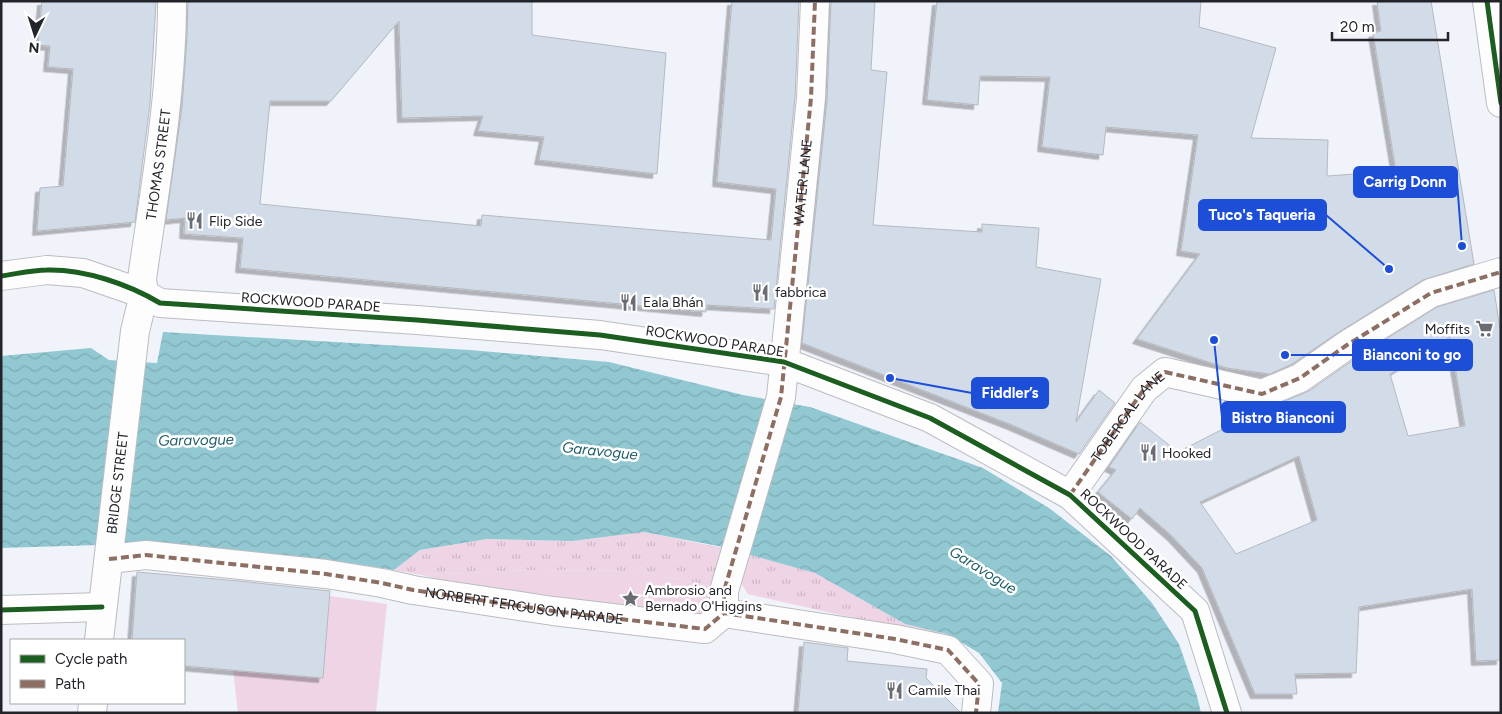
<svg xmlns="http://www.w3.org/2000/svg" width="1502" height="714" viewBox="0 0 1502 714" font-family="Figtree,sans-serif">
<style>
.grass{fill:url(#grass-tufts)}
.green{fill:#efd4e6}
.water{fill:url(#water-waves)}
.building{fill:#d2dce8;stroke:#b6b9be;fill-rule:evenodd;filter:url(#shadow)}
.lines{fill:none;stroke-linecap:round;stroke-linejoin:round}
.street-casing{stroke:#bbbcc2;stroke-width:30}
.secondary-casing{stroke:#bbbcc2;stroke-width:30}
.street{stroke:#fdfdfe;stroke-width:28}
.secondary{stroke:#fdfdfe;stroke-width:28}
.quiet{stroke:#8d6e63;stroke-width:4;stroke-dasharray:8 4;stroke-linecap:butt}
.cycleway-casing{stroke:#fff;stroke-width:8}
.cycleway{stroke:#1b5e20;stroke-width:5}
.labels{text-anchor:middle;stroke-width:5;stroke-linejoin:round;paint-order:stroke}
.street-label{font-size:14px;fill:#23242a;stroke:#fff}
.poi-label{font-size:14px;fill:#23242a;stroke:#fff;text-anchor:start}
.water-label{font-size:15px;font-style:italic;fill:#1d5e66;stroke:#fff}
.leader{fill:none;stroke:#1d4ed8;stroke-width:2}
.callout-dot{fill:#1d4ed8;stroke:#fff;stroke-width:2}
.callout{fill:#1d4ed8;stroke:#1d4ed8;stroke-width:2}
.callout-label{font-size:15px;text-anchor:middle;font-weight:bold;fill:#fff}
</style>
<defs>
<pattern id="grass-tufts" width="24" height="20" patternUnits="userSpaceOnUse" patternTransform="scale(1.25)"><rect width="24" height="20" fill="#efd4e6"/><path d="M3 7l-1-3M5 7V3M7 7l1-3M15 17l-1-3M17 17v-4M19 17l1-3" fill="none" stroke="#cdb6c5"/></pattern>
<pattern id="water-waves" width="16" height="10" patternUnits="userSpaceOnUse" patternTransform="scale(1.25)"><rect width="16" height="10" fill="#91c8d2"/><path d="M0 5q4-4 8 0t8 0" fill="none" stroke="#7dacb4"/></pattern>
<filter id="shadow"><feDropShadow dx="-4.5" dy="4.5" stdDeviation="0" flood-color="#0004"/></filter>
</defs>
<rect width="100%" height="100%" fill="#f1f3fb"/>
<path class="grass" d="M644,532L723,548L712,586L636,571L533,570L421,575L394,570L420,550L487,539L572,541Z
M744,553L815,573L905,624L947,634L906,630L748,594L739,580Z"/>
<path class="green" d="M533,570L636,571L712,586L705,612L692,618L483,589L421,575Z
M330,596L387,604L376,713H238L233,670L322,678Z"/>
<path class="water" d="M163,332L470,350L609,362L743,395L810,407L983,468L1049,508L1111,556L1152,603L1179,644L1197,696L1201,713H998L1002,683L979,653L947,634L905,624L815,573L718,546L644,532L572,541L487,539L420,550L394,570L343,562L132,544L1,548V356L91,348L109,360L157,363Z"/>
<path class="building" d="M42,1H156L150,104L135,222L37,231L40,188L63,186L73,69L48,67L50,46L38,45Z
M188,1H532V35L666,53L657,174L539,160L544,137L478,131L483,116L402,118L399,21L331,101H270L260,204L481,226L482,215L771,240L776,189L717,182L732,1H799L795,97L774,309L707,305L706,312L240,268L243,238L184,234L185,218L166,220L182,107L187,37Z
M831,1H875L871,70L887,72L873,225L982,232V224L1039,228L1036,267L1101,279L1076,422L1099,390L1115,403L1079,454L1012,425L802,343L827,100Z
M937,1H1201L1199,27L1276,48L1251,138L1328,140L1327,176L1396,171L1373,33L1381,31L1377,1H1431L1474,264L1423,280L1339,332L1292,364L1270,374L1227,368L1137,339L1200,254L1181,251L1198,135L1106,127L1103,155L1042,147L1050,77L980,76L978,105L927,100Z
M1494,290L1501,335V660L1476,661L1472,589L1359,607L1356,673L1295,674L1297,694H1255L1202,568L1172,536L1140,508L1132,519L1098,492L1116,470L1109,467L1140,422L1178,452L1262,409L1268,408L1309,391L1356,358L1437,307ZM1450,337L1465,426L1408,436L1390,374ZM1299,456L1317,520L1236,554L1200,502Z
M137,572L239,581L330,591L323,678L184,666V640H132Z
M804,642L848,648L847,661L927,669L926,678L961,713H798Z"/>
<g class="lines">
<defs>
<g id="street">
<path d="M144,294L160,303L417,320L600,335L784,362L930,418L1070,495L1195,611L1227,713"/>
<path id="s1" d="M1070,495L1144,389L1165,372L1262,394L1300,378L1347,345L1431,293L1501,272"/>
<path id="s2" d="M109,559L146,555L326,574L382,583L413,590L553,611L705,629L724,613L895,639L948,650L979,684L976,713"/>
<path d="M1,610L102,607"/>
<path id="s3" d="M724,613V591L781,397L811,98L815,1"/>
</g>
<g id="secondary">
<path d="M1487,1L1501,103"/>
<path d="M1,276L47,270L83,273L144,294"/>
<path id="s4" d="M99,640L135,331L144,294L142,279C155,187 172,94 172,1"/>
<path d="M92,713L93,703"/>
</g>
</defs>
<use href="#street" class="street-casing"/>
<use href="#secondary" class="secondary-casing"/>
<use href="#street" class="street"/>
<use href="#secondary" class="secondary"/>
<path class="quiet" d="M1070,495L1144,389L1165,372L1262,394L1300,378L1347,345L1431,293L1501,272
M109,559L146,555L326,574L382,583L413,590L553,611L705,629L724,613L895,639L948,650L979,684L976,713
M724,613V591L781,397L811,98L815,1"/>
<defs>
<path id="cycleway" d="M1487,1L1501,103
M1,276C16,274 32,270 47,270C84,269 128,284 160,303L417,320L600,335L784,362L930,418L1070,495L1195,611L1227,713
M1,610L102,607"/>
</defs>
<use href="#cycleway" class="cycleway-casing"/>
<use href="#cycleway" class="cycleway"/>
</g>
<defs>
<symbol id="restaurant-bare" viewBox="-9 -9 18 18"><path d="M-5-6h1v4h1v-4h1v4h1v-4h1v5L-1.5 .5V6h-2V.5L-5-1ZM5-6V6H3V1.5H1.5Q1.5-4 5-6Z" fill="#6b6c73" stroke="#fff" stroke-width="2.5" paint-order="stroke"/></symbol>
<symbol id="supermarket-bare" viewBox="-9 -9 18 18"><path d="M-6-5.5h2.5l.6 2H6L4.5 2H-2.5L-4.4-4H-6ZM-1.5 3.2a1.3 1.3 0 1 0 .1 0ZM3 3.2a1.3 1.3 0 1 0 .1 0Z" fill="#6b6c73" stroke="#fff" stroke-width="2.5" paint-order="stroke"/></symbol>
<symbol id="sight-bare" viewBox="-9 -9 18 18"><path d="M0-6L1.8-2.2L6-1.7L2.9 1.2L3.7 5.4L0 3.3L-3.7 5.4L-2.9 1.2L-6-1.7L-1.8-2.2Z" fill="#6b6c73" stroke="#fff" stroke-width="2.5" paint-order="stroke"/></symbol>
</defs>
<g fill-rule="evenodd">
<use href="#restaurant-bare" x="182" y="208" width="25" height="25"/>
<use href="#restaurant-bare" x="748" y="280" width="25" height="25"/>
<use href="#restaurant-bare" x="616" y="290" width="25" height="25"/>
<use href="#supermarket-bare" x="1472" y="316" width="25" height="25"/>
<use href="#restaurant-bare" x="1136" y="440" width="25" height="25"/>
<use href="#sight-bare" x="618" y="586" width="25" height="25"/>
<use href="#restaurant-bare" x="882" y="678" width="25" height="25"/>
</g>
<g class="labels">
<g class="street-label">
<text dy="5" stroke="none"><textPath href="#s4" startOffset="480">THOMAS STREET</textPath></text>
<text dy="5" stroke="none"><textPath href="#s3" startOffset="440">WATER LANE</textPath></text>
<text transform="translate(311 302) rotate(4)" y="5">ROCKWOOD PARADE</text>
<text transform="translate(715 341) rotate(9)" y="5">ROCKWOOD PARADE</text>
<text dy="5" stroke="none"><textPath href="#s1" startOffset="98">TOBERGAL LANE</textPath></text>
<text dy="5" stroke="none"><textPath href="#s4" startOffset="158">BRIDGE STREET</textPath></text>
<text transform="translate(1134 539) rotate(43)" y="5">ROCKWOOD PARADE</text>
<text dy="5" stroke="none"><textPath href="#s2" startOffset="419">NORBERT FERGUSON PARADE</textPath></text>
</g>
<g class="poi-label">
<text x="209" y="226">Flip Side</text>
<text x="775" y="297">fabbrica</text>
<text x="643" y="307">Eala Bhán</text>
<text x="1470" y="334" text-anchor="end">Moffits</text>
<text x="1162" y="458">Hooked</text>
<text x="645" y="595">Ambrosio and<tspan x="645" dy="16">Bernado O'Higgins</tspan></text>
<text x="908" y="695">Camile Thai</text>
</g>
<g class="water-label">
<text transform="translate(196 440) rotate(-1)" y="5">Garavogue</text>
<text transform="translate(600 451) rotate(6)" y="5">Garavogue</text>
<text transform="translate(983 570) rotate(32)" y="5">Garavogue</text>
</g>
</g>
<path class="leader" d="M1462 246L1457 182M1389 269L1326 215M1285 355L1353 355M890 378L972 393M1214 340L1222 417"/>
<g class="callout-dot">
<circle cx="1462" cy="246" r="5"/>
<circle cx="1389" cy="269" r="5"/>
<circle cx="1285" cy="355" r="5"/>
<circle cx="890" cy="378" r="5"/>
<circle cx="1214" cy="340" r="5"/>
</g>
<g class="callout">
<rect x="1354" y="167" width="103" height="30" rx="5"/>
<rect x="1199" y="200" width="127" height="30" rx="5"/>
<rect x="1353" y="340" width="119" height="30" rx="5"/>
<rect x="972" y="378" width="76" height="30" rx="5"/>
<rect x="1222" y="402" width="123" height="30" rx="5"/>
</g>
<g class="callout-label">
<text x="1405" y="187">Carrig Donn</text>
<text x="1262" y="220">Tuco's Taqueria</text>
<text x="1412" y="360">Bianconi to go</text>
<text x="1010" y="398">Fiddler’s</text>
<text x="1283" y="423">Bistro Bianconi</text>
</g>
<rect width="1502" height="714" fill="none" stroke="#23242a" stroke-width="5"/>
<rect x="10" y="639" width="175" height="65" fill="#ffffff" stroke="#a7a7aa"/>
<rect x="20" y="655" width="25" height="8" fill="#1b5e20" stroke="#a7a7aa"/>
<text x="55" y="664" font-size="15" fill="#23242a">Cycle path</text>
<rect x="20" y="680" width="25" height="8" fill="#8d6e63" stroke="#a7a7aa"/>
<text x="55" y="689" font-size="15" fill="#23242a">Path</text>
<g transform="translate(35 35) rotate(184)" stroke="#ffffff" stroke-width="4" paint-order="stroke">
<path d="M0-4L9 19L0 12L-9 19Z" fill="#23242a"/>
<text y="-8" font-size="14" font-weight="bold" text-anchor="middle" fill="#23242a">N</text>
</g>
<path d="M1332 32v8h116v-8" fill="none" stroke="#23242a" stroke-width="2.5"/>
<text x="1340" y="32" font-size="15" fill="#23242a" stroke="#ffffff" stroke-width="4" paint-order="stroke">20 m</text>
</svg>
